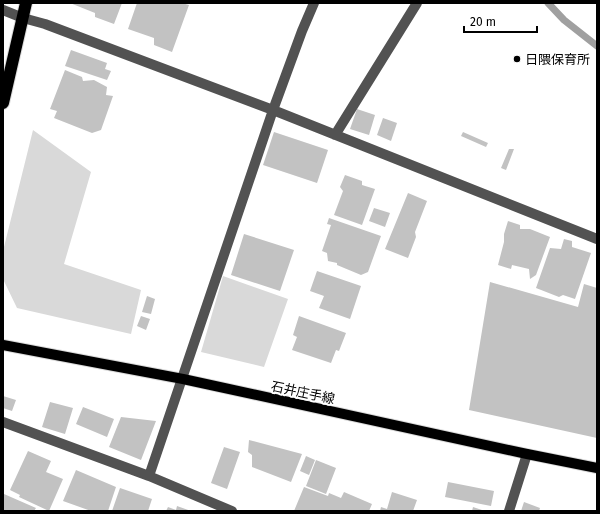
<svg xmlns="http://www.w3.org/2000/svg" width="600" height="514" viewBox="0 0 600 514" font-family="'Fira Sans','Noto Sans JP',sans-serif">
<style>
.green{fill:#d9d9d9}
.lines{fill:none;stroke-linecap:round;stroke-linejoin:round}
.stream{stroke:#a0a0a0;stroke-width:7}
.building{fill:#c2c2c2}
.major-casing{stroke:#dbdbdb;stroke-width:12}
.highway-casing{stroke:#dbdbdb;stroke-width:14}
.minor{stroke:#525252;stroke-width:10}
.major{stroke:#000;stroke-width:10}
.highway{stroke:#000;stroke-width:12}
.poi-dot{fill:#000;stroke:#fff;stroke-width:1.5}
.labels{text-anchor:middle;stroke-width:4;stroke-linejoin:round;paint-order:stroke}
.poi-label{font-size:13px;fill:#000;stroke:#fff;text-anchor:start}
.street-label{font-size:13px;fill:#000;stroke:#fff}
</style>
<rect width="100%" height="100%" fill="#fff"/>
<path class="green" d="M33,130L91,172L64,264L141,290L131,334L17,308L3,279V251Z
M223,276L288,299L264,367L201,352Z"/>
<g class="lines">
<path class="stream" d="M548,3L564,20L597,46"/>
</g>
<path class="building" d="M70,3H122L114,24L95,17V13Z
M137,3H182L189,5L172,52L154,45V38L128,29Z
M71,50L107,63L105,69L111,71L107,80L65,66Z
M65,70L82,77L83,81L94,80L107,87L106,95L113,96L101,130L92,133L54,118L57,111L50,109Z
M357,109L375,115L369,135L350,129Z
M383,118L397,123L391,141L377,135Z
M274,132L328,150L317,183L263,165Z
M463,132L488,143L486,147L461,136Z
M509,149H514L506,170L501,168Z
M345,175L362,181V185L375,189L362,225L334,215L343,191L340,187Z
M408,193L427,201L415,232L416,237L408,258L385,249Z
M374,208L390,213L385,227L369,221Z
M329,218L381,236L368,272L361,275L337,265V263L328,261L327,253L322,251L331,225L327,224Z
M508,221L520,225V229H530L550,237L536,275L530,279L529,269L512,265L511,269L498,265L504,242V234Z
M244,234L294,250L280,291L231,275Z
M564,239L572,241V247L591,253L575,299L563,295L559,297L536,288L550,248L561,249Z
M317,271L361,286L350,319L319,308L324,296L310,291Z
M490,282L578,307L584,284L597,288V438L469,410Z
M147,296L155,299L151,314L142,312Z
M141,316L150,319L146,330L137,326Z
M299,316L346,333L339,351L336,350L331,363L292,350L297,337L293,335Z
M3,396L16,400L12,411L3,408Z
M50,402L73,408L65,434L42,427Z
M83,407L114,419L107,437L76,424Z
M121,417L156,421L141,460L109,447Z
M249,440L302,454L291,482L252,467V455L248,452Z
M224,447L240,452L227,489L211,483Z
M28,451L51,461L46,472L63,479L49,511L19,497L20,495L10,490Z
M306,456L315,460L309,475L300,471Z
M316,460L336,468L326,494L306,486Z
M76,470L116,487L108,511H91L63,501Z
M448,482L494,491L491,506L445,497Z
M304,487L328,496L329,493L341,498L344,492L372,504L369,511H294Z
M120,488L152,499L148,511H112Z
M392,492L417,500L413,511H380L381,507L387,509Z
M4,494L36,508L34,511H3V497Z
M524,502L540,508L539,511H521Z
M177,506L191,511H166L168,507L176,510Z
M473,507L485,511H472Z"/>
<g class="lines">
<defs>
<path id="major" d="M3,345L183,379L527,454L597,468"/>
<path id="highway" d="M3,103L26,3"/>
</defs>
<use href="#major" class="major-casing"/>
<use href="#highway" class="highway-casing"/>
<path class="minor" d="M3,10L23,18L45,24L273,110L597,239
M335,135L417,3
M3,422L149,476L232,511
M149,476L273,110L302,31L314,3
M509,511L527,454"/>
<use href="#major" class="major"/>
<use href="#highway" class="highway"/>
</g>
<circle class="poi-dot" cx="517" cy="59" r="4"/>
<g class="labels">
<g class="poi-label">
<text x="525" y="64">日隈保育所</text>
</g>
<g class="street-label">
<text transform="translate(303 392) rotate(12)" y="5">石井庄手線</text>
</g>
</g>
<rect width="600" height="514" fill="none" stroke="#000000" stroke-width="8"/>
<path d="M464 26v6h73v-6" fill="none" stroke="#000000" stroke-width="2"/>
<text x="470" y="26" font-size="12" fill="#000000" stroke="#ffffff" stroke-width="3" paint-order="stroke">20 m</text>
</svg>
